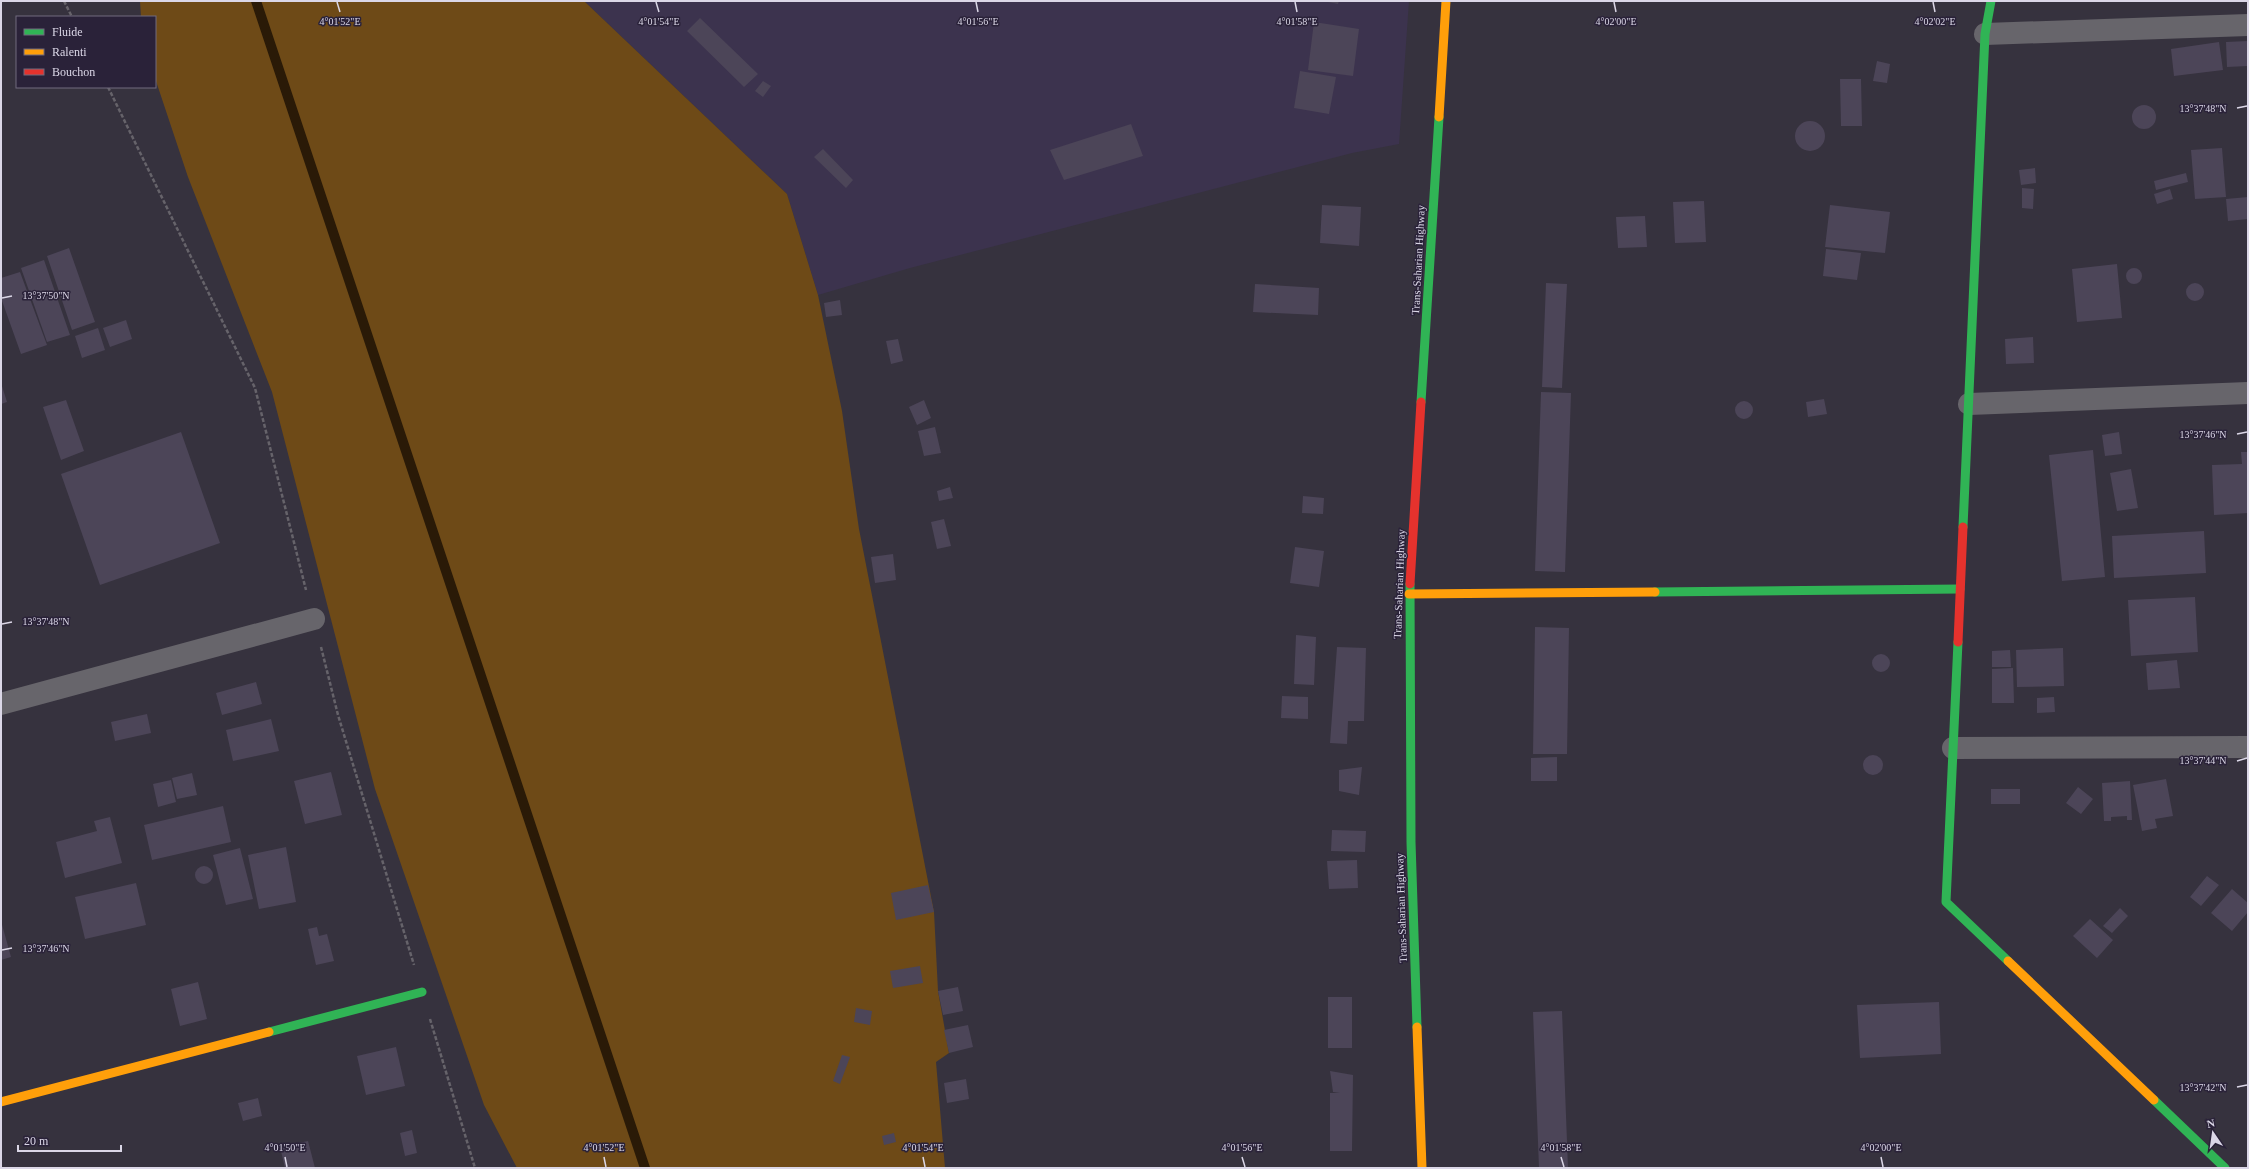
<svg xmlns="http://www.w3.org/2000/svg" width="2249" height="1169" viewBox="0 0 2249 1169" font-family="Georgia,serif">
<style>
.built{fill:#3c334e}
.green{fill:#6e4a17}
.lines{fill:none;stroke-linecap:round;stroke-linejoin:round}
.stream{stroke:#2a1a07;stroke-width:10}
.building{fill:#4c4558}
.path{stroke:#66636a;stroke-width:2.5;stroke-dasharray:4 2;stroke-linecap:butt}
.street{stroke:#67656b;stroke-width:22}
.fast{stroke:#30b455;stroke-width:9}
.slow{stroke:#ff9f0a;stroke-width:9}
.jam{stroke:#e5322d;stroke-width:9}
.ticks{fill:none;stroke:#dbd7e7;stroke-width:1.5}
.labels{text-anchor:middle;stroke-width:3;stroke-linejoin:round;paint-order:stroke}
.street-label{font-size:11px;fill:#dbd7e7;stroke:#2a2239}
.ticks-label{font-size:10px;text-anchor:middle;fill:#dbd7e7;stroke:#2a2239;stroke-width:3;stroke-linejoin:round;paint-order:stroke}
</style>
<rect width="100%" height="100%" fill="#36323e"/>
<path class="built" d="M584,1H1409L1399,144L1352,153L910,268L818,295L787,194Z"/>
<path class="green" d="M140,1H584L787,194L818,295L842,411L859,529L934,912L938,991L949,1053L936,1062L945,1168H517L484,1105L375,789L272,392L188,177L155,78V17H141Z"/>
<g class="lines">
<path class="stream" d="M256,1L645,1168"/>
</g>
<path class="building" d="M1323,1H1339L1338,4Z
M700,18L758,74L744,87L687,31Z
M1314,22L1359,29L1353,76L1308,70Z
M2248,41V66L2227,67L2226,42Z
M2219,42L2223,70L2174,76L2171,49Z
M1877,61L1890,64L1887,83L1873,81Z
M1300,71L1336,77L1329,114L1294,108Z
M1840,79H1861L1862,126H1841Z
M763,81L771,86L763,97L755,91Z
M2132 117a12 12 0 1 1 24 0a12 12 0 1 1-24 0Z
M1795 136a15 15 0 1 1 30 0a15 15 0 1 1-30 0Z
M1131,124L1143,156L1064,180L1050,150Z
M2222,148L2226,197L2195,199L2191,150Z
M823,149L853,180L846,188L814,157Z
M2035,168L2036,183L2021,185L2019,170Z
M2186,173L2188,182L2156,190L2154,181Z
M2022,188L2034,189L2033,209L2022,208Z
M2170,189L2173,199L2157,204L2154,194Z
M2248,197V219L2228,221L2226,199Z
M1704,201L1706,242L1675,243L1673,202Z
M1322,205L1361,207L1359,246L1320,243Z
M1830,205L1890,212L1885,253L1825,247Z
M1645,216L1647,247L1618,248L1616,217Z
M69,248L95,322L72,330L47,256Z
M1826,249L1861,253L1857,280L1823,276Z
M44,260L70,335L47,342L21,268Z
M2117,264L2122,318L2077,322L2072,269Z
M2126 276a8 8 0 1 1 16 0a8 8 0 1 1-16 0Z
M20,272L47,345L21,354L1,298V278Z
M1546,283L1567,284L1562,388L1542,387Z
M2186 292a9 9 0 1 1 18 0a9 9 0 1 1-18 0Z
M1255,284L1319,288L1318,315L1253,312Z
M840,300L842,315L826,317L824,303Z
M126,320L132,339L110,347L103,328Z
M98,328L105,350L82,358L75,336Z
M2033,337L2034,363L2006,364L2005,339Z
M898,339L903,361L891,364L886,341Z
M1,383L7,402L1,404Z
M1541,392L1571,393L1565,572L1535,571Z
M1824,399L1827,414L1808,417L1806,402Z
M66,400L84,451L61,460L43,407Z
M924,400L931,418L917,425L909,407Z
M1735 410a9 9 0 1 1 18 0a9 9 0 1 1-18 0Z
M935,427L941,453L924,456L918,431Z
M181,432L220,543L100,585L61,474Z
M2119,432L2122,454L2105,456L2102,435Z
M2093,450L2105,577L2062,581L2049,455Z
M2241,452H2248V513L2214,515L2212,465L2242,464Z
M2131,469L2138,508L2117,511L2110,473Z
M950,487L953,498L939,501L937,491Z
M1303,496L1324,498L1323,514L1302,513Z
M944,519L951,546L937,549L931,522Z
M2204,531L2206,573L2114,578L2112,536Z
M1295,547L1324,551L1319,587L1290,583Z
M893,554L896,580L875,583L871,557Z
M2195,597L2198,652L2131,656L2128,600Z
M1535,627L1569,628L1567,754H1533Z
M1296,635L1316,637L1314,685L1294,684Z
M1337,647L1366,648L1364,721H1348L1347,744L1330,743Z
M2063,648L2064,686L2017,687L2016,650Z
M2010,650L2011,667H1992V651Z
M1872 663a9 9 0 1 1 18 0a9 9 0 1 1-18 0Z
M2177,660L2180,688L2148,690L2146,663Z
M2013,668L2014,703H1992V669Z
M256,682L262,704L222,715L216,693Z
M1282,696L1308,697V719L1281,718Z
M2054,697L2055,712L2037,713V698Z
M147,714L151,733L115,741L111,722Z
M271,719L279,751L233,761L226,730Z
M1863 765a10 10 0 1 1 20 0a10 10 0 1 1-20 0Z
M1557,757V781H1531V758Z
M1362,767L1359,795L1339,791V770Z
M331,772L342,815L305,824L294,781Z
M192,773L197,795L177,799L172,778Z
M2166,779L2173,816L2155,819L2157,828L2142,831L2133,785Z
M171,780L176,802L158,807L153,784Z
M2130,781L2132,820H2127V816L2111,817V821H2104L2102,783Z
M2078,787L2093,799L2081,814L2066,803Z
M1991,789H2020V804H1991Z
M223,806L231,842L152,860L144,825Z
M110,817L122,863L65,878L56,842L97,831L94,821Z
M1332,830L1366,831L1365,852L1331,851Z
M286,847L296,902L259,909L248,855Z
M240,848L253,899L226,905L213,855Z
M1357,860L1358,888L1329,889L1327,861Z
M195 875a9 9 0 1 1 18 0a9 9 0 1 1-18 0Z
M2207,876L2219,885L2201,906L2190,897Z
M136,883L146,925L85,939L75,897Z
M928,885L934,912L896,920L891,893Z
M2232,889L2248,903V912L2232,931L2211,913Z
M2120,908L2128,916L2112,933L2103,926Z
M2090,919L2113,940L2097,958L2073,936Z
M1,921L11,957L1,960Z
M317,927L319,936L327,934L334,961L316,965L308,929Z
M920,966L923,983L893,988L890,971Z
M198,982L207,1019L180,1026L171,989Z
M958,987L963,1011L943,1015L938,991Z
M1328,997H1352V1048H1328Z
M1939,1002L1941,1054L1860,1058L1857,1005Z
M856,1008L872,1011L870,1025L854,1022Z
M1562,1011L1568,1168H1539L1533,1012Z
M968,1025L973,1047L949,1053L944,1030Z
M396,1047L405,1086L366,1095L357,1056Z
M842,1055L850,1057L840,1084L833,1081Z
M1330,1071L1353,1075L1352,1151H1330V1093H1340L1333,1092Z
M966,1079L969,1099L947,1103L944,1083Z
M258,1098L262,1116L243,1121L238,1103Z
M412,1130L417,1153L405,1156L400,1133Z
M894,1133L896,1142L884,1145L882,1136Z
M308,1141L315,1168H285L280,1147Z"/>
<g class="lines">
<path class="path" d="M64,1L72,17
M108,87L255,388L306,590
M321,647L338,715L414,965
M430,1019L475,1168"/>
<path class="street" d="M1985,34L2248,25
M1969,404L2248,393
M1,704L314,619
M1953,748L2248,747"/>
<path class="fast" d="M1421,402L1439,117
M1963,527L1985,34L1991,1
M1410,584L1411,842L1417,1027
M1655,592L1960,589
M1958,642L1946,902L2008,961
M269,1032L422,992
M2154,1100L2225,1168"/>
<path class="slow" d="M1439,117L1446,1
M1409,594L1655,592
M2008,961L2154,1100
M1417,1027L1422,1168
M1,1102L269,1032"/>
<path class="jam" d="M1410,584L1421,402
M1958,642L1963,527"/>
</g>
<path class="ticks" d="M337,2L340,12M656,2L659,12M976,2L978,12M1295,2L1297,12M1614,2L1616,12M1933,2L1935,12M2237,108L2247,106M2,298L12,296M2237,434L2247,432M2,624L12,622M2237,761L2247,758M2,950L12,948M2237,1087L2247,1085M285,1157L287,1167M604,1157L606,1167M923,1157L925,1167M1242,1157L1245,1167M1561,1157L1564,1167M1881,1157L1883,1167"/>
<g class="labels">
<g class="street-label">
<text transform="translate(1418 260) rotate(-87)" y="4">Trans-Saharian Highway</text>
<text transform="translate(1399 584) rotate(-88)" y="4">Trans-Saharian Highway</text>
<text transform="translate(1401 908) rotate(-92)" y="4">Trans-Saharian Highway</text>
</g>
</g>
<g class="ticks-label">
<text x="340" y="25">4°01'52"E</text>
<text x="659" y="25">4°01'54"E</text>
<text x="978" y="25">4°01'56"E</text>
<text x="1297" y="25">4°01'58"E</text>
<text x="1616" y="25">4°02'00"E</text>
<text x="1935" y="25">4°02'02"E</text>
<text x="2203" y="112">13°37'48"N</text>
<text x="46" y="299">13°37'50"N</text>
<text x="2203" y="438">13°37'46"N</text>
<text x="46" y="625">13°37'48"N</text>
<text x="2203" y="764">13°37'44"N</text>
<text x="46" y="952">13°37'46"N</text>
<text x="2203" y="1091">13°37'42"N</text>
<text x="285" y="1151">4°01'50"E</text>
<text x="604" y="1151">4°01'52"E</text>
<text x="923" y="1151">4°01'54"E</text>
<text x="1242" y="1151">4°01'56"E</text>
<text x="1561" y="1151">4°01'58"E</text>
<text x="1881" y="1151">4°02'00"E</text>
</g>
<rect width="2249" height="1169" fill="none" stroke="#dbd7e7" stroke-width="4"/>
<rect x="16" y="16" width="140" height="72" fill="#2a2239" stroke="#716a7f"/>
<rect x="24" y="29" width="20" height="6" fill="#30b455" stroke="#716a7f"/>
<text x="52" y="36" font-size="12" fill="#dbd7e7">Fluide</text>
<rect x="24" y="49" width="20" height="6" fill="#ff9f0a" stroke="#716a7f"/>
<text x="52" y="56" font-size="12" fill="#dbd7e7">Ralenti</text>
<rect x="24" y="69" width="20" height="6" fill="#e5322d" stroke="#716a7f"/>
<text x="52" y="76" font-size="12" fill="#dbd7e7">Bouchon</text>
<g transform="translate(2213 1133) rotate(347)" stroke="#2a2239" stroke-width="3" paint-order="stroke">
<path d="M0-3L7 15L0 10L-7 15Z" fill="#dbd7e7"/>
<text y="-6" font-size="11" font-weight="bold" text-anchor="middle" fill="#dbd7e7">N</text>
</g>
<path d="M18 1145v6h103v-6" fill="none" stroke="#dbd7e7" stroke-width="2"/>
<text x="24" y="1145" font-size="12" fill="#dbd7e7" stroke="#2a2239" stroke-width="3" paint-order="stroke">20 m</text>
</svg>
